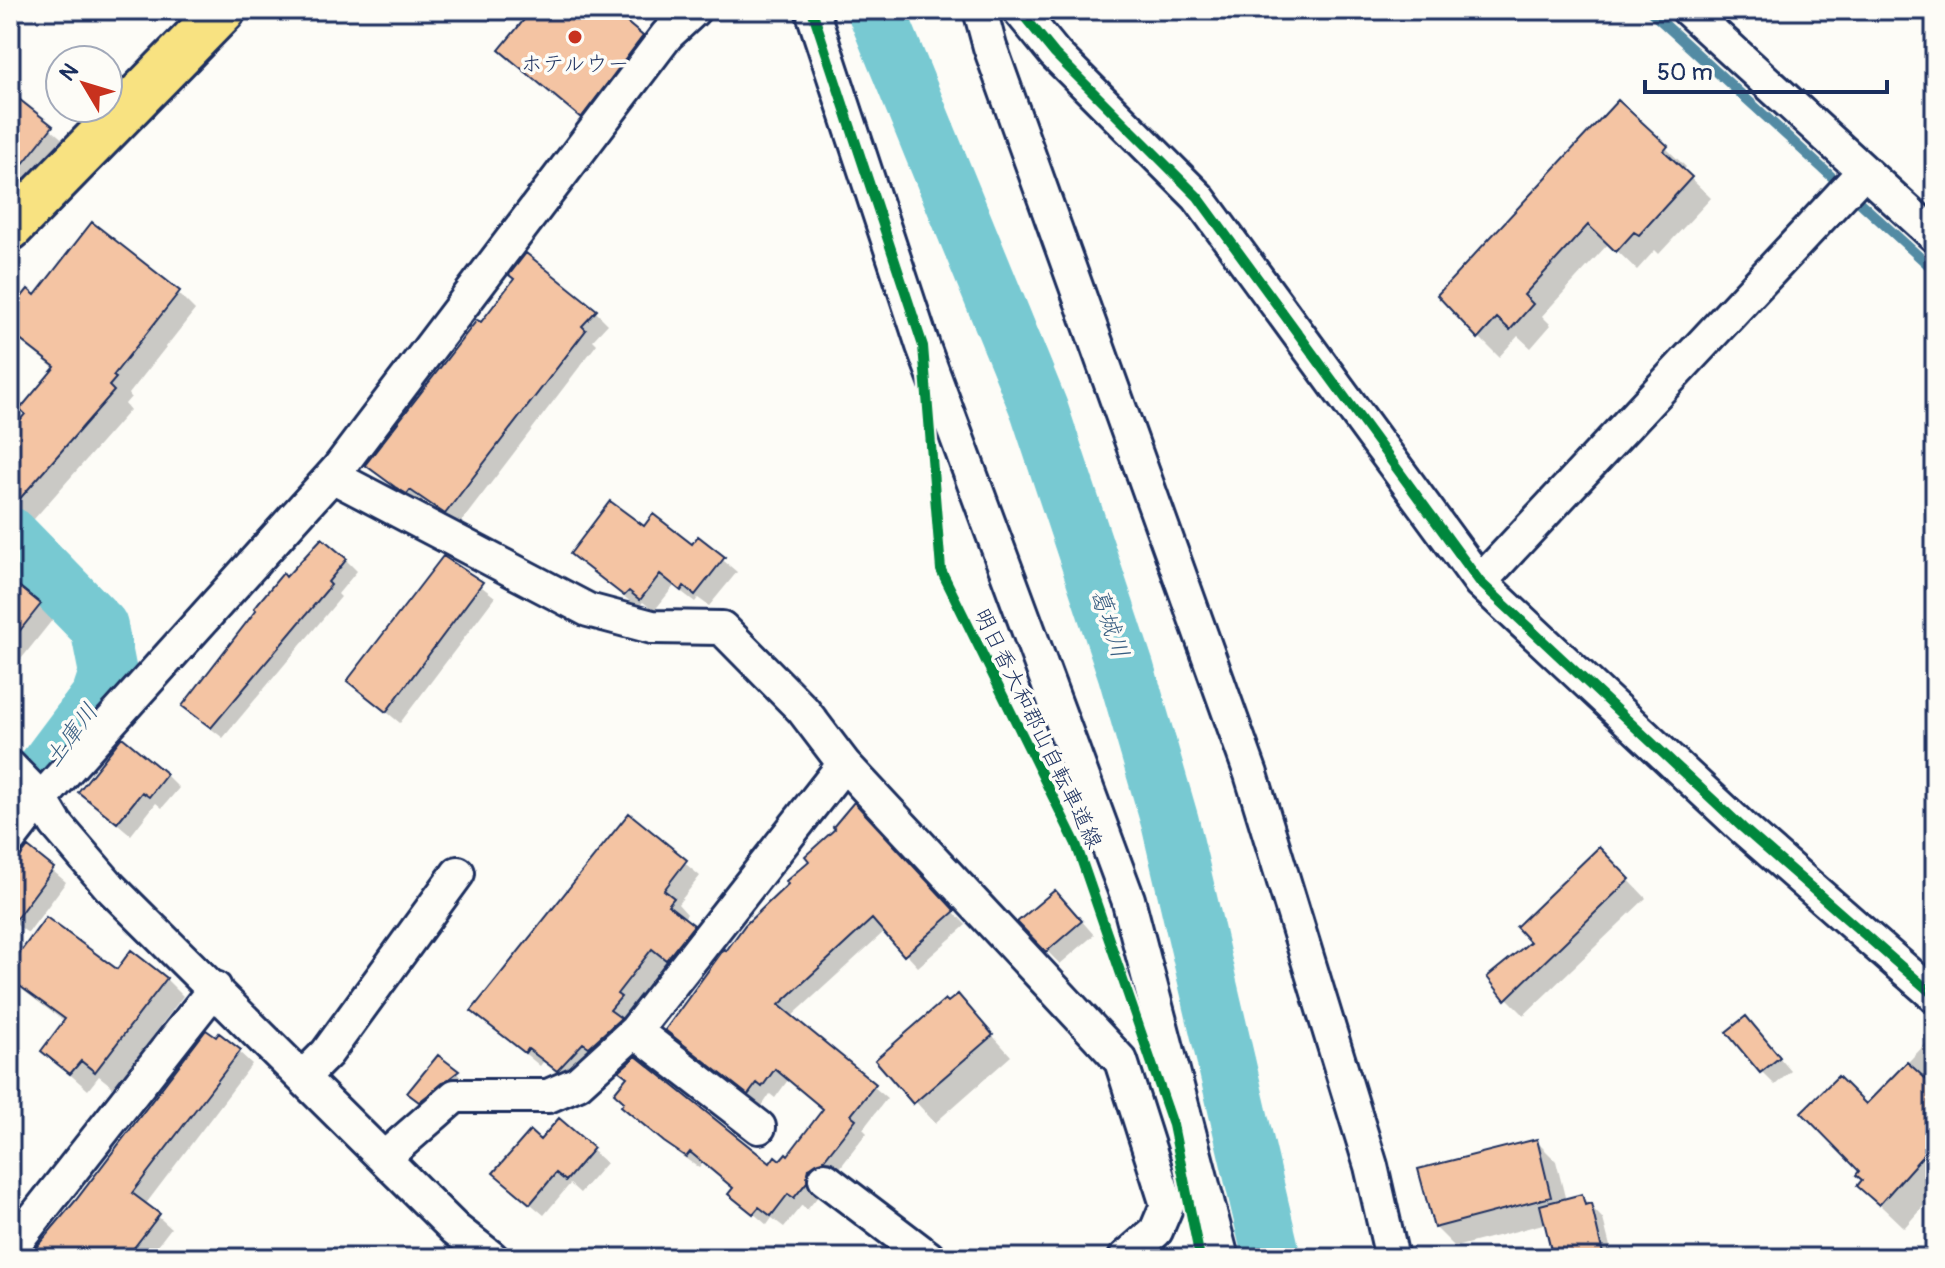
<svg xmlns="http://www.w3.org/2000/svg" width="1945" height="1268" viewBox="0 0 1945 1268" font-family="Pangolin,'Klee One',sans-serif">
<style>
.shadow{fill:#0003}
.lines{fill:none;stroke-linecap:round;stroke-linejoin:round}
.stream{stroke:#538ba4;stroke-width:10}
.river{stroke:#78c9d2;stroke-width:58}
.building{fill:#f4c4a3;stroke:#1b2f5e;stroke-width:2}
.minor-casing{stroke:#1b2f5e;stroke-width:38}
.trunk-casing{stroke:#1b2f5e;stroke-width:50}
.minor{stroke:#fdfcf7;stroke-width:32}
.trunk{stroke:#f8e281;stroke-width:44}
.cycleway-casing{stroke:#fdfcf7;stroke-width:15}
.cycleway{stroke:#00873e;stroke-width:10}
.poi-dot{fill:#c8321e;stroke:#fdfcf7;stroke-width:3}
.labels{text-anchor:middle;stroke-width:7;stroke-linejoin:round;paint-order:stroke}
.poi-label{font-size:22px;fill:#1b2f5e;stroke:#fdfcf7}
.street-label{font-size:22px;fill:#1b2f5e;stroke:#fdfcf7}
.water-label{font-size:24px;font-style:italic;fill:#375d81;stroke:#fdfcf7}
</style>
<rect width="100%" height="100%" fill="#fdfcf7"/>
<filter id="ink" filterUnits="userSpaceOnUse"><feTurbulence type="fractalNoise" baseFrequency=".0125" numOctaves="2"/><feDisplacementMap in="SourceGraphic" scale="16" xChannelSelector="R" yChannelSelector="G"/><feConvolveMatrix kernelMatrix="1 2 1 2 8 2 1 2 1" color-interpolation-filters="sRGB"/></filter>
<g filter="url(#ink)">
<path class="shadow" d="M535,10H609L661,57L601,136L502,50Z
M10,95L65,141L10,200Z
M1618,103L1686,167L1683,171L1711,198L1659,254L1655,250L1637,270L1609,243L1542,316L1551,325L1531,348L1518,336L1499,357L1479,337Z
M178,293L195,310L129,394L131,397L125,404L130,410L27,527L10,514V436L56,370L10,333V298L20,302L35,298Z
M595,311L608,324L593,340L597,344L459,525L423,501L420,505L409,499L368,465Z
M644,529L692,547L698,539L737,572L709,606L698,598L695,602L674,586L654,611L643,602L638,608L573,554Z
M444,558L495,597L400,723L349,681Z
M346,560L357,571L338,594L341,597L223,738L196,717L259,610L287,580Z
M10,582L53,619L10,673Z
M166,775L179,788L162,808L156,803L131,835L80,792Z
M629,816L700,876L678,904L687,914L683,919L707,941L682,973L667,962L630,1009L634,1013L572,1085L543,1062L540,1066L474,1011Z
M866,818L966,925L918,967L885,931L791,1017L887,1098L863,1129L867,1133L836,1173L822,1181L819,1195L807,1210L802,1205L784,1227L772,1218L767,1225L731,1194L734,1189L703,1163L699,1168L679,1154L636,1118L770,1166L789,1158L825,1110L788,1080L775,1098L770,1094L762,1106L667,1030L726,953Z
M1599,849L1646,898L1524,1015L1507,998L1533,942Z
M28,850L66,882L28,933L10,920V874Z
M1068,905L1094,935L1060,964L1047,951Z
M10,969L117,972L166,979L183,996L114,1088L99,1076L88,1090L43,1051L65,1022L24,991L10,977Z
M958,997L1011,1056L935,1123L878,1060Z
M1746,1019L1791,1071L1775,1085L1762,1072Z
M1935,1034V1193L1904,1228L1859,1185L1864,1180L1862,1171L1866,1106Z
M10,1052L22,1064L10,1080Z
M239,1052L252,1064L145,1205L171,1228L148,1258H30Z
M438,1057L470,1085L423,1106L410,1093Z
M559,1121L606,1163L580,1193L570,1184L544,1215L509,1186Z
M1536,1141L1556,1161L1566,1201L1582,1197L1603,1219L1613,1258H1547L1555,1256L1547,1223L1455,1247L1435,1227Z"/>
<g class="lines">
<path class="stream" d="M1649,10L1935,271"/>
<path class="river" d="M876,10L1039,409L1126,671L1170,822L1272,1258
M10,536L99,627L108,673L100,697L10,817"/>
</g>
<path class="building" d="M532,10H612L643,36L581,118L499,50Z
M10,92L53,126L10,180Z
M1618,100L1668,146L1664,151L1692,177L1639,235L1634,232L1616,252L1588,225L1524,295L1533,304L1510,330L1497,318L1478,339L1437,295Z
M92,222L180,291L113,376L116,378L109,386L114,391L10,510V432L25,414L20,409L55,367L10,332V311L28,289L35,295Z
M526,253L597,310L582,326L586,330L445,514L410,490L407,494L395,487L365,465L477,320L481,322L514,279L509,275Z
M610,501L644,526L653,514L692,544L698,536L725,557L695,595L684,586L681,591L660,574L640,600L629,591L624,596L570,554Z
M322,538L347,559L328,582L331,585L211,728L182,706L256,610L254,608L283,573L286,577Z
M443,556L483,582L386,712L347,681Z
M10,579L41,604L10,643Z
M122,737L167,774L149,797L142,792L117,823L78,792Z
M854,802L955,911L904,956L872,919L779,1005L876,1084L851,1115L856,1119L823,1161L809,1168L807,1182L794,1198L788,1194L771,1216L759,1207L753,1214L728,1194L733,1188L690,1152L686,1157L664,1142L621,1106L624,1102L614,1093L627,1077L619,1071L636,1056L770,1163L775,1156L780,1160L786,1153L788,1155L823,1109L775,1069L762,1087L757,1083L748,1095L665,1030L724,949L726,951L745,925L788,884L786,881L809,861L805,856L835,829L833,827Z
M629,813L687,860L664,890L674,898L668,905L694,925L666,960L652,949L617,994L621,997L610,1010L621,1018L589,1047L583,1043L557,1071L528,1049L525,1053L471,1011Z
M28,847L54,868L10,927V870Z
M1599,847L1630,879L1505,1000L1487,977L1530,942L1516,927Z
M1055,890L1082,921L1046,952L1017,922Z
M46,917L117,969L131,950L167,978L95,1072L81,1061L70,1074L41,1051L65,1019L10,979V966Z
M958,994L993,1035L913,1104L875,1060L945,999L948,1002Z
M1746,1016L1780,1057L1760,1073L1726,1032Z
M206,1030L216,1037L219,1033L241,1050L132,1193L160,1214L126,1258H27L76,1200Z
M438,1055L459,1071L419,1102L407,1093Z
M1907,1062L1935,1087V1142L1879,1205L1857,1186L1862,1180L1856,1175L1859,1171L1801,1112L1838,1076L1866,1104Z
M559,1118L594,1148L566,1181L556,1173L530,1204L493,1173L530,1131L540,1140Z
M1537,1139L1551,1197L1434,1228L1418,1169Z
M1582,1194L1585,1205L1591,1203L1604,1258H1553L1540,1205Z"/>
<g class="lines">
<defs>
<path id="minor" d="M812,10L923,346L1128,899L1222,1258
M980,10L990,47L1251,774L1371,1166L1392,1258
M1019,10L1055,54L1198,197L1480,582L1743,828L1935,996
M1688,10L1935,236
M332,476L588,610L652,627L722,628L803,710L844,764L1121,1061L1167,1205L1156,1231L1125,1258
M1480,582L1864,171
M10,767L41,799L56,824L110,887L455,1229L492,1258
M10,839L41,799L338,469L667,35L694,10
M635,1031L759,1127
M303,1077L327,1053L458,873
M384,1158L455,1096H548L578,1083L635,1031L844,764
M825,1179L929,1258
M10,1249L215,988"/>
<path id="trunk" d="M10,228L223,10"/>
</defs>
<use href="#minor" class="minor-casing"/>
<use href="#trunk" class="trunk-casing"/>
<use href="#minor" class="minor"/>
<use href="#trunk" class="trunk"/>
<defs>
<path id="cycleway" d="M812,10L923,346L941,570L1076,844L1173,1125L1200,1258
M1019,10L1055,54L1198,197L1480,582L1743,828L1935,996"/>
</defs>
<use href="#cycleway" class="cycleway-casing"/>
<use href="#cycleway" class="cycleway"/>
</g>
</g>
<circle class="poi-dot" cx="575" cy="37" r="8"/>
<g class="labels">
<g class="poi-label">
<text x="575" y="71">ホテルウー</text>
</g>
<g class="street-label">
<text transform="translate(1039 728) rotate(64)" y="8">明日香大和郡山自転車道線</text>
</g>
<g class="water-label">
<text transform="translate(1110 623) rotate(71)" y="8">葛城川</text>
<text transform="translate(71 735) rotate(-53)" y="8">土庫川</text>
</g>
</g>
<rect width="1945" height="1268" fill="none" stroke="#fdfcf7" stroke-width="40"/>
<rect x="20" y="20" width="1905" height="1228" fill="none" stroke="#1b2f5e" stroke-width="3" filter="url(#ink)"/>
<g transform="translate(84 84) rotate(308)"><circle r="38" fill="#fdfcf7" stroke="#a3aaba" stroke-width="2"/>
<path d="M0-6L14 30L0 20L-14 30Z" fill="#c8321e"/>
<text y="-12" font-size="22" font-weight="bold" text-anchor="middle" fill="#1b2f5e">N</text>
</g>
<path d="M1645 80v12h242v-12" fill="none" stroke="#1b2f5e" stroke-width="4"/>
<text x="1657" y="80" font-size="24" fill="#1b2f5e" stroke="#fdfcf7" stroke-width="6" paint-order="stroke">50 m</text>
</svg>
